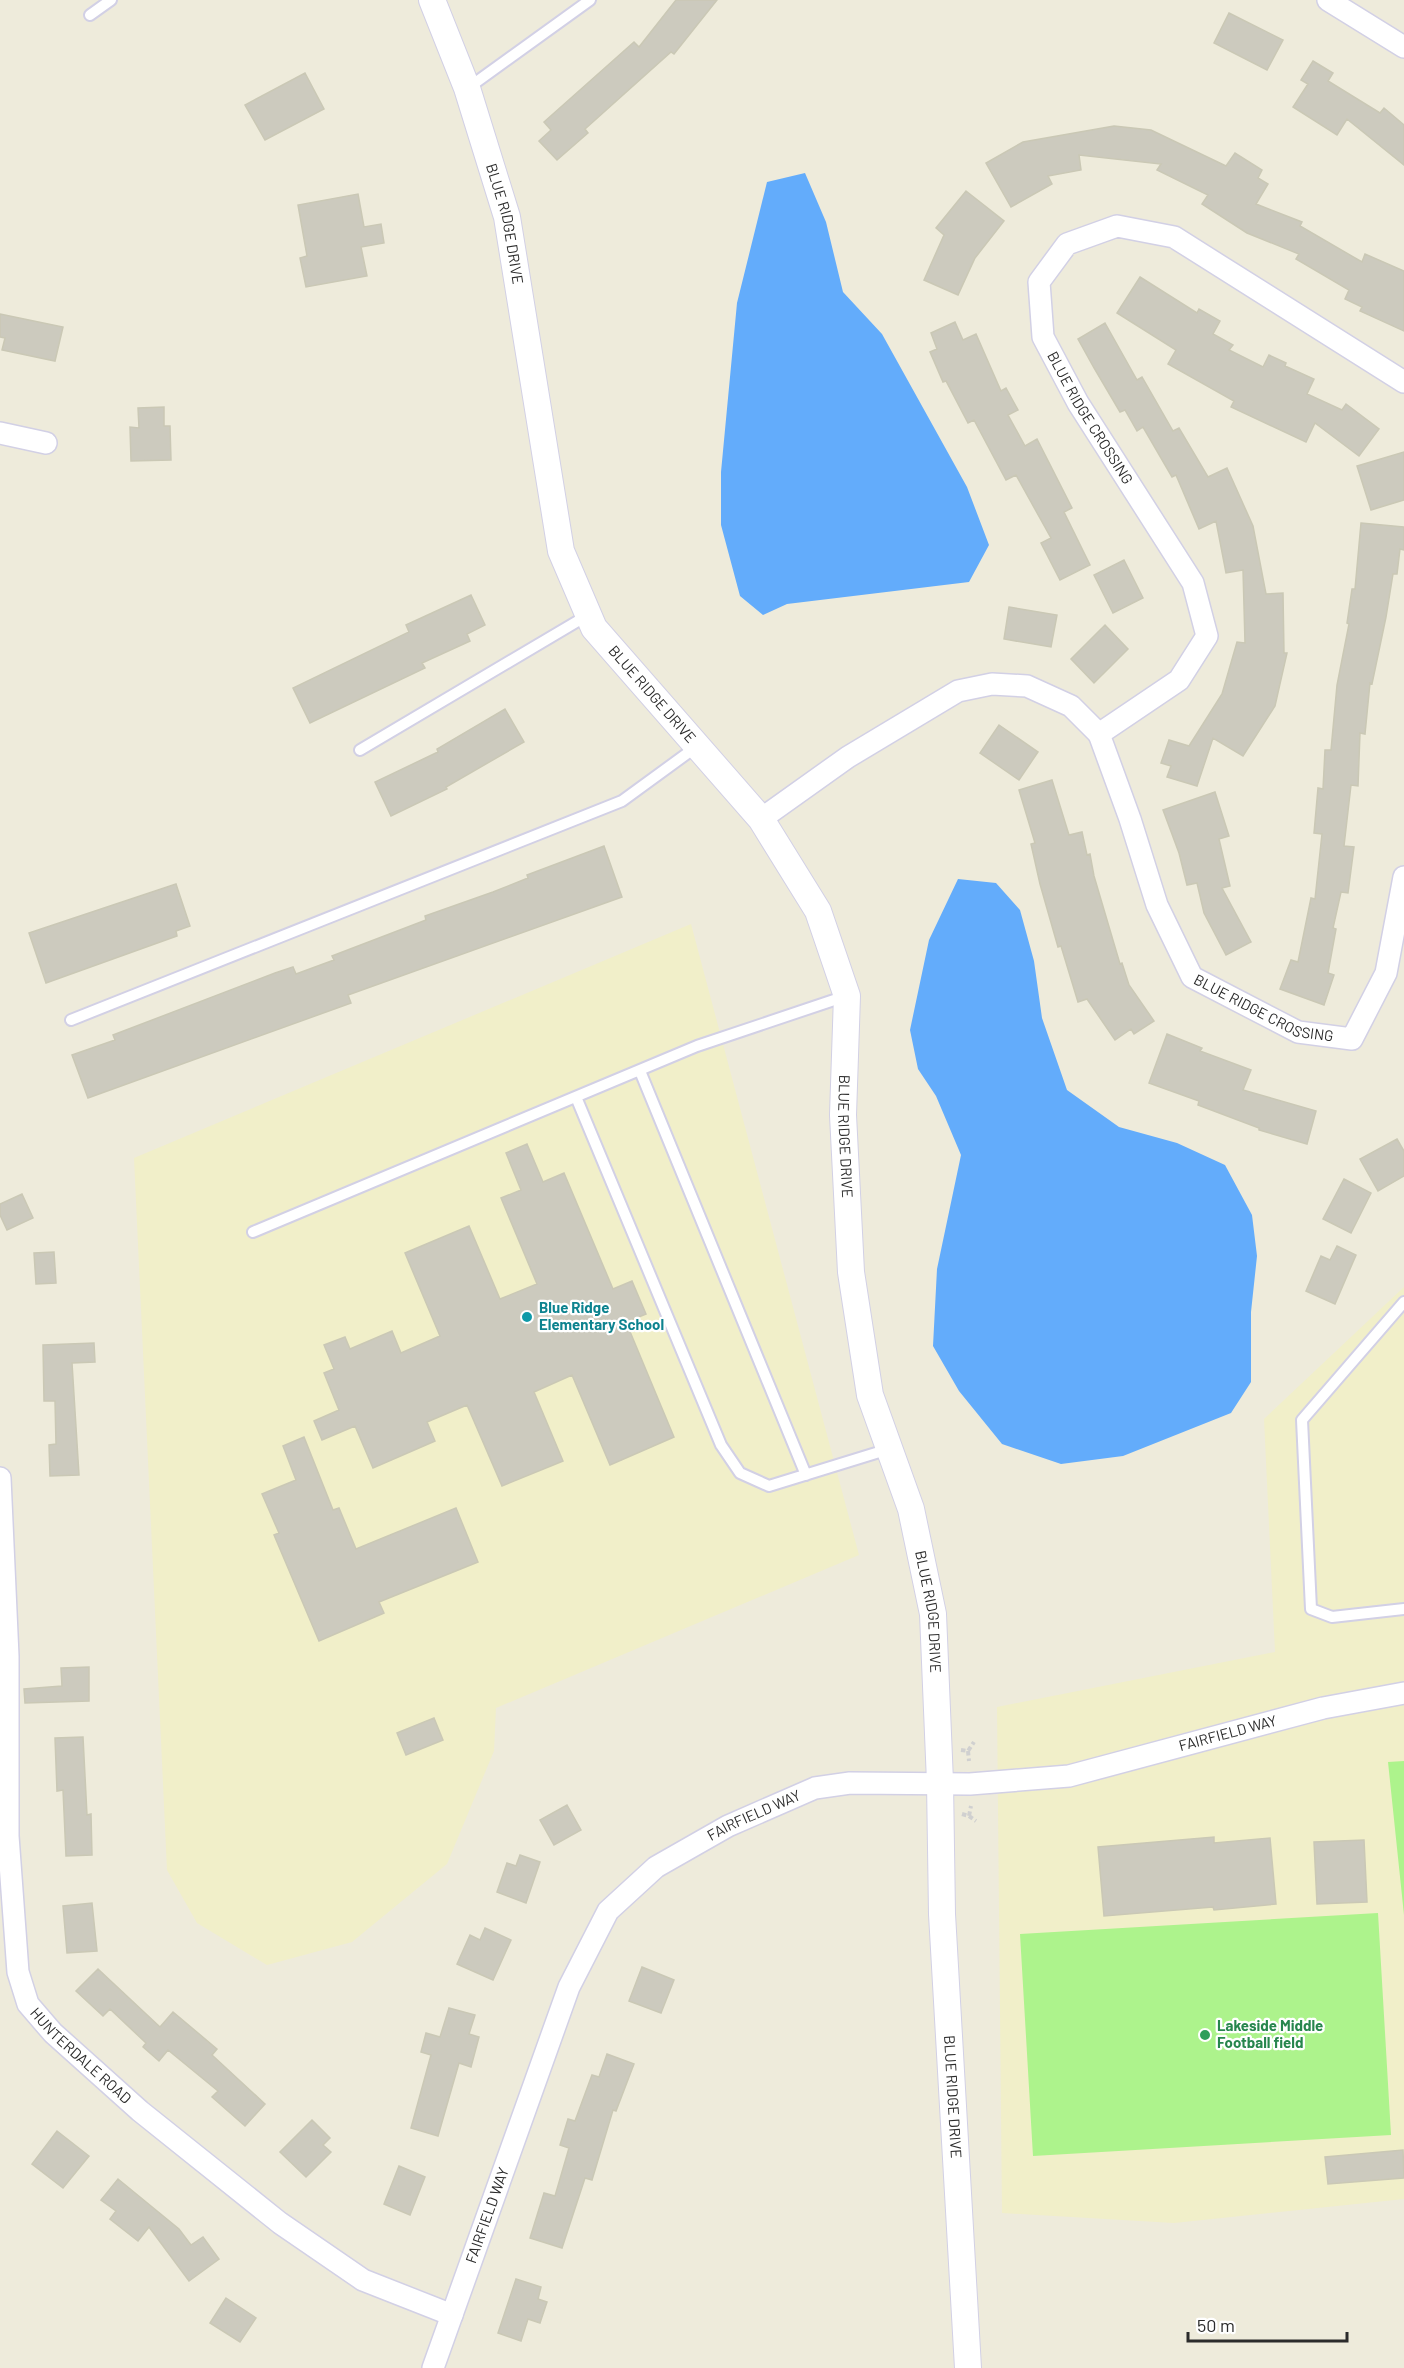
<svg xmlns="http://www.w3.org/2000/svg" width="1404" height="2368" viewBox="0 0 1404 2368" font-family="Barlow,sans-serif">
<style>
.education{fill:#f1efc9}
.pitch{fill:#adf38c}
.water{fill:#63acfb}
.building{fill:#cccabe;stroke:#cac8b5;stroke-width:1.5}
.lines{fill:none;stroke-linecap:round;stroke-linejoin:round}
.service-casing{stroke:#d2d0e5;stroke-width:14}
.minor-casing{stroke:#d2d0e5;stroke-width:24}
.tertiary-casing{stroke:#d2d0e5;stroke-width:28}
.path{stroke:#d0d0d0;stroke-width:4;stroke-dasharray:4.5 3;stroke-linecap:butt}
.service{stroke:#fff;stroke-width:10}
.minor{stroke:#fff;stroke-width:21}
.tertiary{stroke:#fff;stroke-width:26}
.culture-dot{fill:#0f9aa8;stroke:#fff;stroke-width:2}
.leisure-dot{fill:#2e9e5b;stroke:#fff;stroke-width:2}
.labels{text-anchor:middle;stroke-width:4.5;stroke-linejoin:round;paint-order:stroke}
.street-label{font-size:15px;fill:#2b2b2b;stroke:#fff}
.culture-label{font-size:15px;font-weight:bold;fill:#0d838f;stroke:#fff;text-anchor:start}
.leisure-label{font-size:15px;font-weight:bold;fill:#27864d;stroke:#fff;text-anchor:start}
</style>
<rect width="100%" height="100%" fill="#eeebdb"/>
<path class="education" d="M691,924L859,1555L496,1708L494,1751L447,1864L352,1942L267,1965L197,1923L167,1870L134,1158Z
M1404,1287V2199L1174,2223L1002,2213L997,1707L1275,1652L1264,1419Z"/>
<path class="pitch" d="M1404,1761V1915L1388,1762Z
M1378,1913L1391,2135L1033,2156L1020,1934Z"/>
<path class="water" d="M805,173L826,222L843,292L882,334L967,487L989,545L969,582L787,604L763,615L740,596L721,525V472L737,303L767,182Z
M958,879L996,883L1020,910L1034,961L1042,1018L1067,1090L1119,1127L1177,1143L1225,1165L1252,1215L1257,1256L1251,1312V1382L1231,1413L1123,1456L1061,1464L1002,1444L959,1391L933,1346L937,1269L961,1155L936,1096L918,1069L910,1030L929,940Z"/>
<path class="building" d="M676,0H717L674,54L671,52L585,129L588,133L557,160L539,141L551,130L544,122L634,42L639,47Z
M1229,13L1283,40L1267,70L1214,43Z
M1313,61L1333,73L1328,81L1380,113L1384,108L1404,125V165L1347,119L1337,135L1293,107L1308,84L1301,80Z
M305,73L324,109L265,140L245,105Z
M1114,126L1151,130L1226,166L1235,153L1262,170L1258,178L1268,184L1256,204L1302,222L1300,226L1362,262L1365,254L1404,271V331L1360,311L1362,307L1345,299L1349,290L1296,259L1299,254L1247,233L1202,204L1208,195L1157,170L1161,164L1079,155L1081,170L1048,176L1052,184L1011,207L986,163L1023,142Z
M966,191L1004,221L975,258L958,295L924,280L944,235L936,228Z
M358,194L364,227L381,224L384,243L361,247L367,276L306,287L300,258L307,256L298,205Z
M1140,277L1197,313L1199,309L1220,321L1213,334L1233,345L1229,350L1263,367L1269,355L1286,363L1285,366L1314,379L1307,394L1342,410L1346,404L1379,429L1359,456L1315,423L1306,442L1231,407L1234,401L1168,364L1176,350L1117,313Z
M0,314L63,327L55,361L2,350L5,338L0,337Z
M955,322L963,340L976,334L1001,391L1006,388L1018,410L1008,415L1025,446L1037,439L1072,508L1064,512L1090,565L1060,580L1041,543L1051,538L1016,475L1006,480L974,420L968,423L946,381L943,382L930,352L937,349L931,333Z
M1105,323L1137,380L1142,377L1173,431L1179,428L1208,477L1227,468L1253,526L1266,594L1283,593L1284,653H1287L1275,706L1243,756L1213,738L1197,786L1167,777L1171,766L1161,763L1169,740L1189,746L1222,694L1237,642L1245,643L1243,570L1226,573L1216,521L1199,529L1176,475L1172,477L1143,427L1137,431L1125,410L1120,412L1094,368L1078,339Z
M164,407V426H170L171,460L131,461L130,427L139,428L138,408Z
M1404,452V500L1371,510L1357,466Z
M1361,523L1404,527V550L1400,549L1397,574H1393L1386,617L1372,684L1370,683L1365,734L1360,733L1358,786L1351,785L1344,846L1354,847L1348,893L1341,892L1333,928L1336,929L1328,973L1334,975L1324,1005L1280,989L1291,960L1298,962L1311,898L1315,899L1322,834L1314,833L1318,788L1323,789L1325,750H1331L1337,685L1349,624L1347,623L1352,589H1355Z
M1124,560L1143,598L1113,613L1094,575Z
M471,595L485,625L467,634L470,641L422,663L425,668L310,723L293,688L409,632L406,625Z
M1009,607L1057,615L1051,647L1004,639Z
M1105,625L1128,649L1094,683L1071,659Z
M505,709L524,742L446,787L447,789L391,816L375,782L438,752L437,749Z
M999,725L1038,752L1019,780L980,753Z
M1052,780L1069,835L1082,832L1087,855L1090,854L1094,876L1120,964L1122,963L1129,985L1154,1021L1134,1034L1131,1029L1115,1040L1087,999L1078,1002L1061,946L1058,947L1040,884L1031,844L1035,843L1019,790Z
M1215,792L1229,836L1219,839L1230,886L1222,888L1251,942L1226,955L1204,913L1197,883L1187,885L1179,853L1163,810Z
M604,846L622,897L348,995L351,1003L88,1098L72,1055L115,1040L113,1035L275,973L293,967L296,974L334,960L332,956L426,920L425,916L493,892L528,878L527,875Z
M176,884L190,926L176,931L177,936L46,983L29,933Z
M1167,1034L1202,1048L1200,1051L1251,1070L1243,1090L1316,1111L1307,1144L1259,1130V1128L1198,1105L1199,1101L1149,1083Z
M1397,1139L1404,1151V1176L1378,1191L1360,1159Z
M527,1144L543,1182L564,1173L613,1289L632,1281L646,1314L626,1322L674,1437L610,1465L572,1375L534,1392L563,1461L502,1486L467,1405L427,1422L435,1441L373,1468L355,1426L322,1440L314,1421L339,1410L324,1373L334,1369L324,1345L345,1337L350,1349L392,1331L401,1353L440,1336L405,1253L469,1226L500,1299L537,1284L501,1198L521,1190L506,1153Z
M1344,1179L1371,1193L1351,1233L1323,1219Z
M22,1194L33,1218L7,1230L0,1215V1204Z
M1337,1246L1356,1255L1335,1304L1306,1291L1321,1256L1330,1260Z
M54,1252L56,1283L36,1284L34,1253Z
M94,1343L95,1362L72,1363L79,1475L50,1476L49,1445L56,1444L55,1401H44L43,1345Z
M304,1437L333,1510L339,1508L356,1549L456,1508L478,1562L379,1602L384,1613L319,1641L274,1535L279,1533L262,1494L296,1480L283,1446Z
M89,1667V1701L25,1703L24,1689L62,1686L61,1668Z
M434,1718L443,1740L406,1755L397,1733Z
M83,1737L87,1815L91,1814L92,1855L66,1856L63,1790L57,1791L55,1738Z
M567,1805L581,1830L554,1845L540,1820Z
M1214,1837V1843L1270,1838L1276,1904L1214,1910L1213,1907L1104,1916L1098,1847Z
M1364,1840L1367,1902L1317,1904L1314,1842Z
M520,1855L540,1862L526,1903L497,1892L507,1863L516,1866Z
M92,1903L97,1951L67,1953L63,1906Z
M485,1928L511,1940L493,1980L457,1964L470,1935L480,1940Z
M642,1967L674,1980L661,2013L629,2001Z
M98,1969L160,2027L173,2012L217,2049L212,2055L265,2104L245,2126L212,2097L218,2091L168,2050L159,2061L143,2047L146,2043L110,2009L103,2016L76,1991Z
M449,2008L475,2015L469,2034L479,2037L471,2067L459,2063L438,2136L411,2128L431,2055L421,2052L426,2033L440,2037Z
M607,2054L634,2064L616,2111L613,2110L592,2180L585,2178L562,2248L530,2238L544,2193L555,2196L569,2148L560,2145L568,2119L575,2121L592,2075L599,2077Z
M312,2120L330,2138L323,2145L331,2152L306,2177L280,2152Z
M57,2131L89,2156L63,2188L32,2164Z
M1403,2150L1404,2178L1328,2184L1325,2157Z
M399,2166L425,2177L410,2215L384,2204Z
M118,2179L179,2229L191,2245L203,2237L219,2259L189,2281L149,2227L138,2241L110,2219L116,2211L101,2200Z
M516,2279L541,2287L538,2299L547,2302L540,2323L528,2319L521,2341L498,2333Z
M226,2298L256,2318L240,2342L210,2323Z"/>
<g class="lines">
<defs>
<path id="service" d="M90,15L111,0
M468,88L590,0
M360,750L588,615
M71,1020L622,801L696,747
M640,1071L806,1475
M576,1097L721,1445L740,1473L769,1486L889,1449
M253,1232L697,1046L846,996
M1404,1302L1302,1420L1311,1609L1332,1617L1404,1609"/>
<g id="minor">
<path d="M1328,0L1404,47"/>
<path id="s1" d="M1404,382L1174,237L1117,226L1067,244L1039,282L1043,337L1078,403L1193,583L1207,636L1179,680L1099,734L1130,819L1157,905L1192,977L1298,1032L1352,1039L1386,973L1404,877"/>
<path d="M0,433L46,443"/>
<path d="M761,819L848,757L958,691L992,684L1027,686L1071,706L1099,734"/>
<path id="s2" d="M0,1478L8,1656V1836L18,1972L28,2004L53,2033L140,2111L280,2223L363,2280L452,2315"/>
<path id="s3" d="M433,2368L569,1987L608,1911L656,1867L728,1826L815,1788L850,1783L970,1784L1069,1776L1323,1708L1404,1693"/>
</g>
<g id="tertiary">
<path id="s4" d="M432,0L467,88L507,217L561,551L594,628L761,819L818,911L847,996L843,1115L851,1272L870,1395L911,1509L933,1614L940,1782L942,1914L968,2368"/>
</g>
</defs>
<use href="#service" class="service-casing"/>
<use href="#minor" class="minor-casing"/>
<use href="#tertiary" class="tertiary-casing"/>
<path class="path" d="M961,1750L968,1751L974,1742
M968,1751L969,1761
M962,1814L969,1816L971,1806
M969,1816L976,1821"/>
<use href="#service" class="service"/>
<use href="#minor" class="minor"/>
<use href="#tertiary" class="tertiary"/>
</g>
<circle class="culture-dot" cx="527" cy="1317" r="6"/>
<circle class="leisure-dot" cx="1205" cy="2035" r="6"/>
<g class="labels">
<g class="street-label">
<text dy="5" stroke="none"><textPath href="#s4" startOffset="236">BLUE RIDGE DRIVE</textPath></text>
<text dy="5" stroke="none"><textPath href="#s1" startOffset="579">BLUE RIDGE CROSSING</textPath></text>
<text dy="5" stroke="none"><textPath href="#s4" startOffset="740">BLUE RIDGE DRIVE</textPath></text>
<text dy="5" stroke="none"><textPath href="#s1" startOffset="1317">BLUE RIDGE CROSSING</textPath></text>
<text dy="5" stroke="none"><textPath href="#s4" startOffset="1244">BLUE RIDGE DRIVE</textPath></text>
<text dy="5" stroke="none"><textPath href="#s4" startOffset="1730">BLUE RIDGE DRIVE</textPath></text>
<text dy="5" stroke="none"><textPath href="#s3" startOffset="1152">FAIRFIELD WAY</textPath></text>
<text dy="5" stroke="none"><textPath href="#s3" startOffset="666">FAIRFIELD WAY</textPath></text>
<text dy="5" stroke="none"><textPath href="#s2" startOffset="602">HUNTERDALE ROAD</textPath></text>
<text dy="5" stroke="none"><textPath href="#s4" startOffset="2216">BLUE RIDGE DRIVE</textPath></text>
<text dy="5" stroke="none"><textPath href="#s3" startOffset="162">FAIRFIELD WAY</textPath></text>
</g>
<g class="culture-label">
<text x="539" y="1313">Blue Ridge<tspan x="539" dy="17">Elementary School</tspan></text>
</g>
<g class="leisure-label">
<text x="1217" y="2031">Lakeside Middle<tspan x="1217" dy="17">Football field</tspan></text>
</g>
</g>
<path d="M1188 2332v9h159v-9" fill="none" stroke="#2b2b2b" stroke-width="3"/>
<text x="1197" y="2332" font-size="18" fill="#2b2b2b" stroke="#ffffff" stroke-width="4.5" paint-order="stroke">50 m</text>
</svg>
